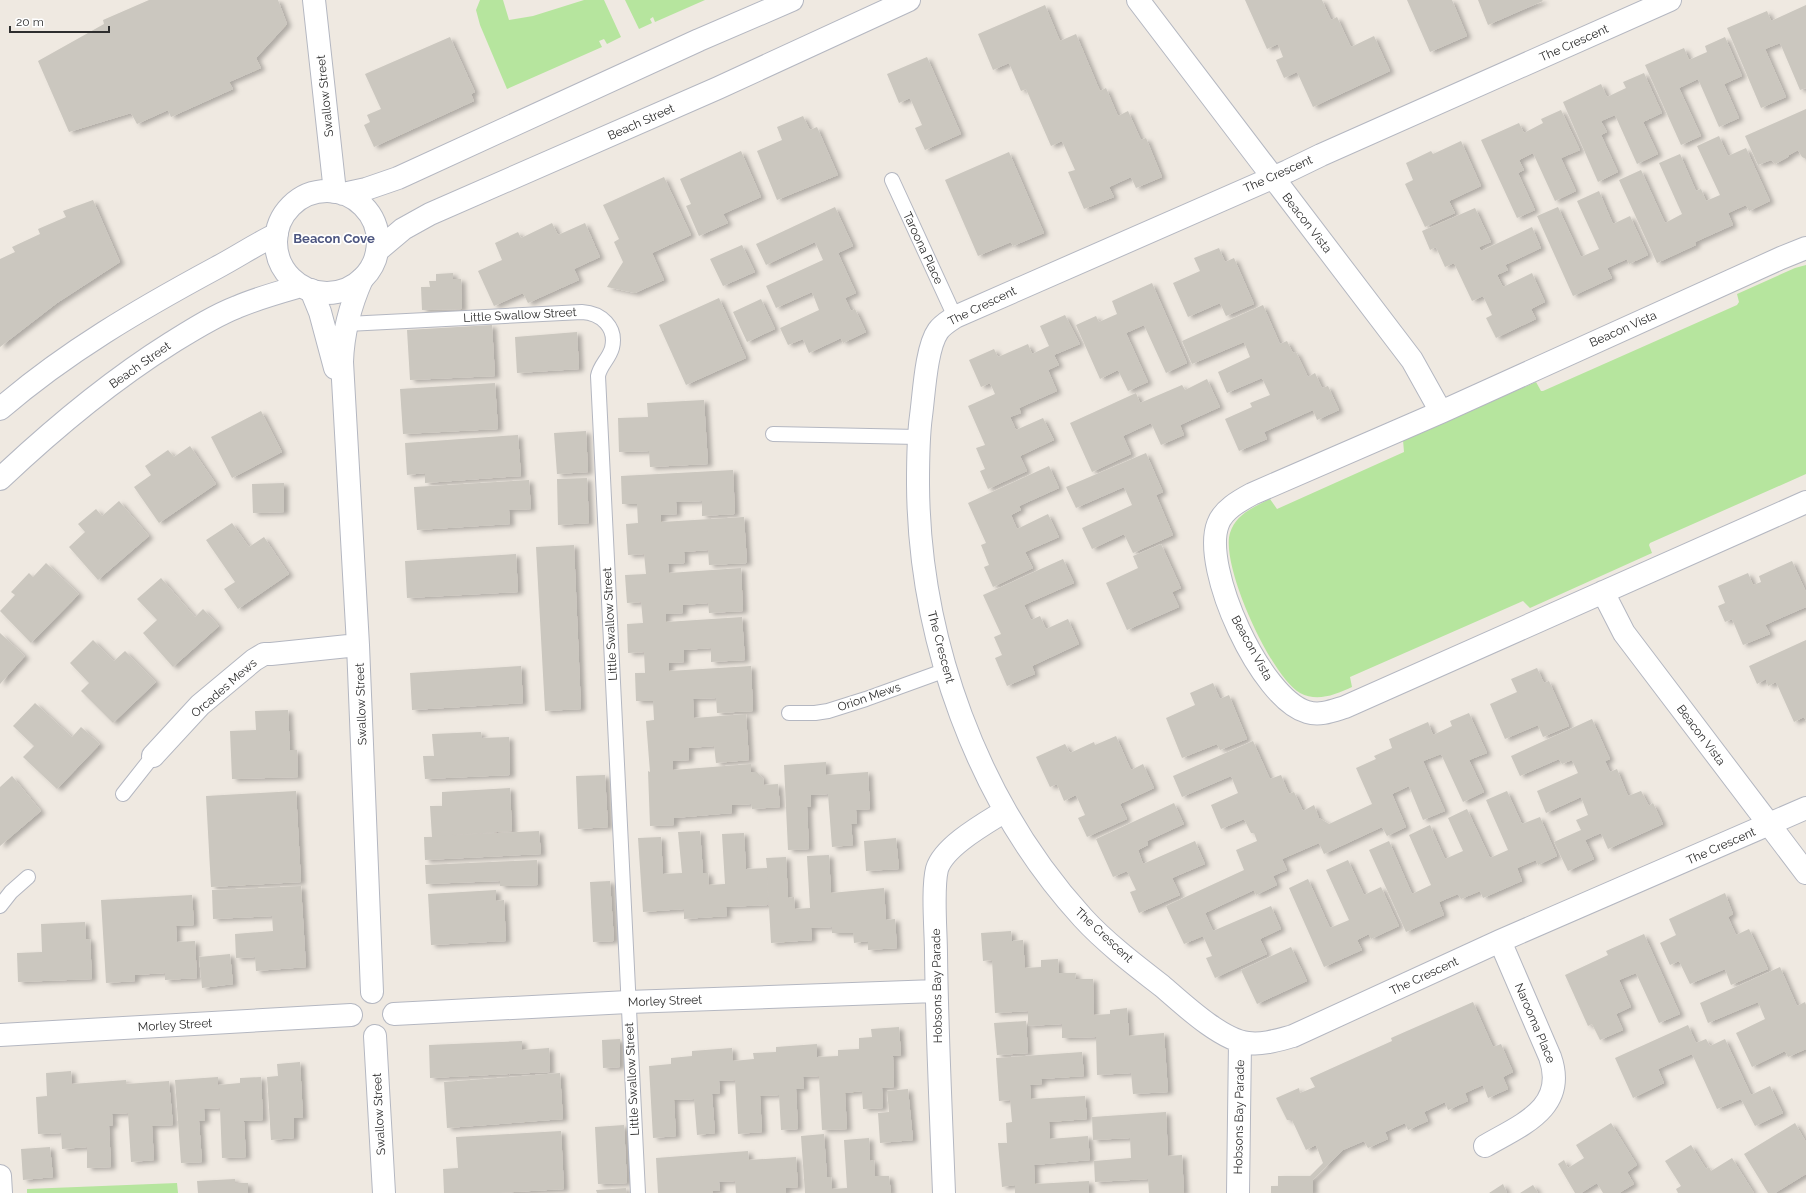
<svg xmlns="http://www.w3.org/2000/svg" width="1806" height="1193" viewBox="0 0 1806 1193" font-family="Raleway,sans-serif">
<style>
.green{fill:#b6e59e}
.building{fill:#cbc7bf;filter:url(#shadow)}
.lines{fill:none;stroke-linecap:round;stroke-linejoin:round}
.service-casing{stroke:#b4b7c1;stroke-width:16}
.minor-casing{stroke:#b4b7c1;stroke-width:24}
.tertiary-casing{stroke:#b4b7c1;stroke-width:24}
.service{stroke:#fff;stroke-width:14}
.minor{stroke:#fff;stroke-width:22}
.tertiary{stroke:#fff;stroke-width:22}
.labels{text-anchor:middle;stroke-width:3.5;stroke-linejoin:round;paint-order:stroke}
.street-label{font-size:12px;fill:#2e2e2e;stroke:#fff}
.neighbourhood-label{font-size:13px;font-weight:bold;fill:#4d5680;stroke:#fff}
</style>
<defs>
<filter id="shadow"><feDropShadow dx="4.5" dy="2.5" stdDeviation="2" flood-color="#0004"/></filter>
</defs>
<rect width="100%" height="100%" fill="#efe9e1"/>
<path class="green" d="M480,0H503L509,20L533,16L584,0H604L621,37L607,44L604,39L599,41L602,47L507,89L480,25L476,10Z
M625,0H705L655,22L653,17L650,19L652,23L639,29Z
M1806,265V474L1650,543L1649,545L1652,553L1530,608L1523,601L1350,677L1352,687C1335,695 1317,702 1300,693C1271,677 1220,565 1230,533C1236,514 1254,507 1270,499L1277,509L1404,452L1403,440L1536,382L1541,391H1543L1737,305L1739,302L1737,294L1795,268Z
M177,1183L178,1193H27V1189Z"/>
<path class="building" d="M149,0H278L287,24L256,58L261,68L229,82L233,89L171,117L168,110L137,124L131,113L69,132L38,61L104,24L103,20Z
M1245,0H1322L1331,20L1337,17L1351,47L1374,36L1390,71L1313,107L1297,72L1284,78L1276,60L1283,57L1278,44L1267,49Z
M1407,0H1452L1467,36L1430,52Z
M1478,0H1542L1543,1L1488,25Z
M1045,5L1060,41L1076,34L1100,91L1106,88L1118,116L1128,111L1141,140L1146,138L1162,177L1136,188L1131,177L1109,187L1114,197L1084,209L1068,172L1075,170L1062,141L1051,146L1026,89L1021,91L1009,63L993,70L978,34Z
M1806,5V88L1800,90L1780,43L1765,49L1786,97L1761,108L1727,28L1767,11L1771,21Z
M450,37L475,92L471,94L474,101L374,147L364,125L370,122L367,115L381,109L365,74Z
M1725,37L1742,76L1724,84L1739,118L1719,127L1698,79L1679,88L1701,136L1681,145L1645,65L1684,48L1689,60L1707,52L1705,46Z
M927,57L961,134L925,150L915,128L922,125L910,98L899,103L887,74Z
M1644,73L1662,113L1643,122L1658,154L1637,164L1615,115L1601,121L1607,132L1601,135L1618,172L1598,182L1563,102L1601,84L1607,97L1626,88L1623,82Z
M1806,109V159L1802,157L1798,150L1789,155L1788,157L1775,164L1771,160L1758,165L1745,136Z
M1561,110L1580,150L1561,158L1576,191L1555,201L1533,153L1519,160L1524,170L1518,173L1535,210L1517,218L1481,140L1519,123L1524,133L1543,123L1541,119Z
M803,116L810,130L817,127L838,175L777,200L757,151L782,140L777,127Z
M1719,136L1728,156L1746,148L1770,201L1749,211L1746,205L1728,213L1733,225L1695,242L1696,245L1657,263L1619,180L1641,170L1665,223L1682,214L1659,163L1680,154L1696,191L1701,189L1706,201L1720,195L1697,146Z
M1461,141L1481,186L1449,201L1455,213L1425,227L1405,184L1413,180L1406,163L1431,151L1433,154Z
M741,151L761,197L723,214L728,223L699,236L686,206L691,204L680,179Z
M1009,152L1044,233L1013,246L1011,242L978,256L945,180Z
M664,177L691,235L652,253L664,280L635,293L607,287L623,262L614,242L619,239L603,205Z
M1599,191L1613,224L1630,216L1648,255L1629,264L1627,259L1607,268L1612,278L1573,296L1537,216L1558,207L1581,257L1599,249L1577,201Z
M93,200L120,262L57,303L0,347V259L15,252L12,247L40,234L38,229L66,217L63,211Z
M835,207L853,246L838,253L856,293L845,298L851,311L855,309L866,332L843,343L841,338L809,353L803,339L788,345L780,328L819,310L812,292L776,308L766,286L823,260L815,242L766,265L756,244Z
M1475,208L1491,242L1479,247L1481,251L1532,227L1541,248L1505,265L1508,270L1497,275L1503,287L1532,273L1545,302L1531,309L1536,319L1496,338L1486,318L1492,315L1483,296L1472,301L1454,263L1445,267L1436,247L1430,250L1422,231Z
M552,223L558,235L585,223L600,257L574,269L579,280L528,303L523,293L494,306L478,271L502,260L495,243L518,232L521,238Z
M742,245L755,272L723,286L710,259Z
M1219,248L1225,262L1234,258L1254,304L1226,316L1220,303L1188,317L1173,283L1200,271L1194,258Z
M453,273V279H461L462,309L422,310L421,287H430L429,281H436V274Z
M1152,283L1187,363L1166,373L1144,325L1126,333L1148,382L1128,391L1118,370L1100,379L1076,325L1096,316L1099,322L1117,314L1112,301Z
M719,298L746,358L686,385L659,325Z
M761,299L775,329L747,342L733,312Z
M1263,305L1280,344L1287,341L1293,353L1296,352L1308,377L1315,373L1322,388L1328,386L1339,410L1317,420L1313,410L1264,432L1267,439L1239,451L1225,419L1252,407L1250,403L1270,395L1262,378L1227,393L1218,372L1250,357L1244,342L1192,364L1182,341Z
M1065,315L1080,344L1054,355L1059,365L1048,370L1057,391L1019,408L1021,413L1010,417L1016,430L1043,418L1054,440L1020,456L1027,471L988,489L980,471L985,469L976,448L985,445L968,406L995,394L990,383L981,387L969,360L994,349L998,357L1028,344L1032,354L1049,346L1040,326Z
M492,325L495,376L410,380L407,330Z
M577,332L579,369L517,373L515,337Z
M1207,379L1220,407L1180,425L1184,435L1161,445L1151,423L1123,436L1131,454L1092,472L1070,423L1136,393L1140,403L1182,385L1185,390Z
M495,383L498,429L403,434L400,389Z
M704,400L708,464L650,467L649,451L619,452L618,418L648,417L647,403Z
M261,411L282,452L232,478L211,437Z
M586,431L588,472L557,474L554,433Z
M518,435L521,476L425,483V473L407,475L405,443Z
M190,446L216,484L159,523L134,487L151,475L145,466L168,450L174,457Z
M1146,453L1163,492L1156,495L1173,535L1133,553L1124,534L1092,549L1082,528L1132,505L1124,487L1076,508L1066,487Z
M1049,466L1059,488L1019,506L1021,510L1011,515L1017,529L1048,514L1059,537L1025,552L1033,568L993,587L984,567L989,565L981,545L986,543L968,503Z
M733,470L735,514L702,516V501L676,502L677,514L661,515V522L744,517L747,563L709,565L708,550L684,552L685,563L668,564L669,573L741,568L743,611L709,613L708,603L683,605V613L666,614V622L742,617L745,660L711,662V648L684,650V662L669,663V671L751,666L753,711L717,713L716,698L693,699L694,718L746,714L749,760L716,763L714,746L689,748V760L673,761V770L751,764V772H757L763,778L764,785L778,784L780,807L752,809L751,804L732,805V813L674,818V825L650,826L648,771L650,772L646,721L654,720L653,701H636L635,673H645L644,652L628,653L627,624L643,623L641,602L627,603L625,575L646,574L644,554L628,555L626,524L638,523L637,504H622L621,476Z
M587,478L589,523L558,525L557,479Z
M529,480L531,509L509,510L510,524L417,530L414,487Z
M284,483V512L253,513L252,484Z
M119,501L149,536L98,580L69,547L85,532L78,524L96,509L102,516Z
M232,523L249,547L264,537L289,574L238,609L224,589L235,582L206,540Z
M1161,544L1181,588L1172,592L1179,607L1127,630L1106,583L1138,568L1133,556Z
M574,545L581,709L545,711L536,547Z
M516,554L518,592L407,598L405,561Z
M1063,559L1074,583L1024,605L1031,620L1040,616L1046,629L1068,619L1079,644L1032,666L1035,674L1007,686L995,658L1002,655L994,637L1001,634L983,595Z
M1792,561L1806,592V607L1765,625L1770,634L1743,645L1732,619L1725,622L1718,606L1725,603L1718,586L1748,573L1753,585L1761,582L1759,576Z
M46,563L79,594L31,643L0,611L15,595L11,592L29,573L33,577Z
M161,578L195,617L203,609L219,626L173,667L143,633L157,620L137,599Z
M0,633L25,656L0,684Z
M93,640L114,661L125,651L156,682L113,723L81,691L89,683L70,663Z
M1806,640V721L1804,717L1794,722L1776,682L1768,686L1766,679L1757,684L1749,666Z
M521,666L523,703L412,710L410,673Z
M1537,668L1544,683L1549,681L1569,726L1543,737L1538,725L1505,739L1490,704L1517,692L1511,679Z
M1213,683L1220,699L1229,695L1247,739L1220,750L1217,744L1182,758L1166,718L1195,705L1190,693Z
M35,703L72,737L81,727L100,744L57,789L23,757L34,746L13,726Z
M288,710L290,750H297L298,777L232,779L230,731L256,730L255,711Z
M1469,713L1487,753L1469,760L1484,792L1463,802L1441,754L1423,761L1445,811L1423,820L1409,786L1392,794L1406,827L1387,836L1382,827L1324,854L1319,843L1282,859L1287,870L1273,876L1277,885L1256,895L1254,890L1205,913L1213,931L1271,906L1281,929L1260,939L1267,954L1215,978L1206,958L1212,956L1203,936L1184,944L1166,906L1244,870L1236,850L1257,841L1254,833H1251L1244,819L1221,829L1211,805L1238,793L1231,776L1182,797L1173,776L1253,741L1270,779L1281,775L1289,794L1294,792L1303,811L1314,805L1319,818L1329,824L1372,804L1356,768L1376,759L1374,756L1392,748L1389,739L1428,722L1433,735L1452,726L1450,721Z
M1592,719L1610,759L1605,761L1610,772L1617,769L1628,796L1641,791L1649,806L1653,803L1663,824L1608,849L1601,833L1585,840L1594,859L1568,871L1554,842L1581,830L1576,820L1588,815L1581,797L1546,813L1537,791L1578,773L1572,760L1562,764L1559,759L1520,776L1511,756Z
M481,732L482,738L509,737L510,775L425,779L423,756H434L432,734Z
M1116,736L1131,770L1143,764L1154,788L1120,804L1127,819L1087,837L1078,818L1085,815L1076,795L1064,801L1057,784L1050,787L1036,757L1065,744L1070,753L1094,742L1095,745Z
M826,762V775L868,772L870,809L856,810L857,824H851L853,845L832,847L828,794L811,795V807H807L809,849L788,850L784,765Z
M605,775L608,827L578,829L576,776Z
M12,776L41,811L0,846V787Z
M510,788L512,831L437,836L539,831L541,854L425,860L424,837H432L430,806H442V792Z
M296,791L301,882L211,887L206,796Z
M1507,791L1522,824L1540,817L1557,856L1538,865L1536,860L1517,868L1522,881L1483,898L1480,891L1461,899L1458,894L1439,902L1444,915L1406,932L1369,850L1389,841L1412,894L1431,885L1409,835L1430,825L1445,859L1463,851L1448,818L1467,809L1490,858L1508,850L1486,800Z
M1174,803L1184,824L1147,841L1148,845L1138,850L1143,864L1195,841L1205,864L1172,878L1180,895L1139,913L1130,892L1136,890L1127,871L1113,877L1096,839Z
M700,831L703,873H708L709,885L725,884L722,834L744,833L746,869L767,868L766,858L786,857L788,898L794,897L795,909L810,908L807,856L829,855L831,893L884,888L886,920L895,919L897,948L868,950V941L854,943L853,933H832V927L811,928L812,940L771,943L767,870L768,905L726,907L727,916L684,919V909L643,912L638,838L661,837L663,874L682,873L678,832Z
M896,838L899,869L866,871L864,841Z
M537,860L538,885L500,886V881L426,884L425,865Z
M1348,860L1364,895L1381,887L1399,926L1371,939L1369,934L1357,940L1362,950L1324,967L1289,888L1308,879L1330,928L1349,920L1326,870Z
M610,881L614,941L593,942L590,882Z
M301,886L306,967L256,971L255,957L236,958L235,934L273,931L272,916L213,919L212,890Z
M496,890V901L504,900L506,941L431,945L428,894Z
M1725,893L1733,914L1728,917L1736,935L1749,929L1768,969L1731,985L1725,969L1690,984L1679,961L1670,965L1660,943L1676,935L1669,919Z
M192,895L194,925L176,926L177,942L195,941L197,978L165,980V973L135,975V981L106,983L101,900Z
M85,922L86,939H90L92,979L18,982L17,953L42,952L41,924Z
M1011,931L1012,941L1023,940L1025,968L1041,967V960L1058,959L1059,973H1076L1075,979H1093L1094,1015L1110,1014V1010L1127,1008L1129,1036L1164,1033L1168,1092L1133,1094L1131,1073L1097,1075L1096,1037L1062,1038V1024L1028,1026V1011L995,1013L992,960L983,961L981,933Z
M1644,934L1680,1014L1659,1023L1636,973L1619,980L1631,1007L1616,1014L1623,1030L1600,1040L1592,1024L1588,1026L1565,975L1608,955L1606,951Z
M1291,947L1307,981L1257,1004L1241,970Z
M230,954L233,984L202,988L199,957Z
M1780,967L1797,1006L1805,1002L1806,1005V1049L1788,1057L1785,1051L1752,1067L1736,1033L1765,1019L1758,1002L1708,1023L1700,1003Z
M1473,1002L1493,1047L1501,1044L1513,1072L1503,1077L1508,1089L1488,1098L1483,1085L1465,1093L1468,1101L1448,1110L1445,1102L1424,1112L1428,1121L1408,1130L1405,1123L1385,1132L1388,1139L1368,1148L1364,1141L1343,1150L1313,1180V1193H1271V1186H1278V1176H1310L1323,1163L1316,1145L1306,1150L1292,1120H1287L1276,1098L1299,1088L1300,1093L1315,1087L1310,1078L1392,1041L1391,1038Z
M1026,1021L1028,1053L997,1055L994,1023Z
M1688,1025L1696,1043L1706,1039L1710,1046L1725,1039L1751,1095L1770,1086L1783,1113L1755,1126L1741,1099L1717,1109L1692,1054L1658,1069L1664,1083L1633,1098L1615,1058Z
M899,1027L901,1055L893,1056L894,1087L882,1088L883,1108L863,1109L862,1091L845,1093L847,1129L822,1130L819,1076L803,1077L804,1089H796L798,1129L781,1130L779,1095L760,1096L762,1132L738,1134L735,1080L719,1081L720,1093L712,1094L715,1133L697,1135L694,1099L674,1100L676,1136L653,1138L649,1066L671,1064V1058L692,1056V1051L732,1048L733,1061L754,1059L753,1053L776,1052V1047L817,1044V1057L838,1056V1050L859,1049V1038L872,1037L871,1029Z
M620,1039V1067L603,1068L602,1040Z
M522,1041V1050L549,1048L550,1072L430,1078L429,1045Z
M1082,1052L1084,1076L1041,1079L1042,1084L1030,1085L1031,1099L1085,1096L1087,1119L1049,1122L1050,1139L1088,1136L1090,1160L1034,1165L1035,1184L1089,1181V1193H1015V1185L1002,1187L998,1143H1007L1006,1123L1012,1122L1010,1100L999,1101L996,1058Z
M300,1062L303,1118H294V1138L271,1140L267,1077L278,1076L277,1064Z
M71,1071L72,1084L126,1080V1084L169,1081L173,1125L152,1126L154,1160L131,1162L128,1113L112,1114L113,1125L109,1126L111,1167L87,1168V1147L62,1149L61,1133L38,1134L36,1097L47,1096L46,1073Z
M560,1073L563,1119L447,1128L444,1082Z
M218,1077V1085L240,1083V1078L261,1077L263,1120L244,1121L246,1157L222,1158L220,1108L204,1109L205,1121H199L202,1162L181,1163L175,1080Z
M908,1089L913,1140L880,1143L878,1113L889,1112L887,1091Z
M1166,1112L1168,1156L1182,1155L1184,1193H1149L1148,1179L1095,1182L1094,1161L1131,1158L1130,1138L1093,1140L1092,1117Z
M1611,1123L1637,1165L1627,1172L1634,1184L1619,1193H1603L1597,1183L1581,1193H1575L1558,1164L1564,1160L1568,1168L1584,1158L1576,1145Z
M1795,1123L1806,1142V1174L1775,1193H1768L1744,1154Z
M624,1125L627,1183L598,1184L595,1127Z
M561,1131L564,1189L497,1193H444L443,1169L458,1168L456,1137Z
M824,1134L827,1177H831L832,1189L847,1188L844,1140L869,1138L870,1161L874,1160L875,1176H889L891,1193H805L801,1136Z
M1691,1145L1706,1169L1709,1167L1711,1171L1732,1158L1754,1193H1678L1676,1189L1681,1186L1665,1161Z
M50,1147L53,1177L23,1180L21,1149Z
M748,1151L749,1160L796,1157L798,1187L786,1188V1193H736L735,1181L719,1182L720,1191H713V1193H658L656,1158Z
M235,1179V1183H248V1193H198L197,1181Z
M1503,1184L1507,1193H1489Z
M1533,1185L1538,1193H1520Z
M626,1188L627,1193H597L596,1190Z"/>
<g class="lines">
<defs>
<path id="service" d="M892,180L955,317
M347,324L582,312C601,313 617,327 612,348C609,359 600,365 598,376L638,1193
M773,434L918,437
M789,713H815L828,711L866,699L946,670
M123,794L153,756
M0,906L11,892L28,877"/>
<path id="minor" d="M314,0L335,192
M1138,0L1412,360L1441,412
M1670,0L1321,155L1288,171L955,317C949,321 942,325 938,331C926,348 924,394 921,416C918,438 918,461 918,484C919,639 977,802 1083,918C1106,943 1135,965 1162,986C1183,1004 1221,1040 1248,1043C1263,1045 1278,1040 1293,1036L1500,941L1806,808
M1806,248L1781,258L1441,412L1252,494C1239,501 1223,510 1218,524C1201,568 1261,699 1307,712C1320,716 1332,711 1345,707L1806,502
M362,279C350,306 343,332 342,362L358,645L372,992
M311,290L320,312L335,368
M1603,592L1624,633L1806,873
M153,756L200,705L254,660L264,654H271L358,645
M394,1014L628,1002L936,991
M0,1035L351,1015
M375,1036L384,1193
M1485,1146C1521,1125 1568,1108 1550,1057L1500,941
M0,1176L1,1193
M944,1193C941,1113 937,1034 936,954C936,932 932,889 937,869C944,846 986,823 1005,811
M1238,1193L1240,1042"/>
<path id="tertiary" d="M276 242a51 51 0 1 1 102 0a51 51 0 1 1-102 0Z
M343,194L366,189L398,178L699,40L792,0
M377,251L403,229L430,214L718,88L909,0
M0,409C66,352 140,309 216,268C237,257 256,244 277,234
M0,479C53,429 109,382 171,343C192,330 214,316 237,307C258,298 280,292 301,286"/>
</defs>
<use href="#service" class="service-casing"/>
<use href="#minor" class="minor-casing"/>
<use href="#tertiary" class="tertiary-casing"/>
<use href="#service" class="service"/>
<use href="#minor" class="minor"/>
<use href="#tertiary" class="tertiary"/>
</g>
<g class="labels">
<g class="street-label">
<text transform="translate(1574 43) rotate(-24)" y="4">The Crescent</text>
<text transform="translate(325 96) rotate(-96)" y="4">Swallow Street</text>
<text transform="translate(641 122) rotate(-24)" y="4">Beach Street</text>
<text transform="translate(1278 174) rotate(-24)" y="4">The Crescent</text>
<text transform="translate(1307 223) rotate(52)" y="4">Beacon Vista</text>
<text transform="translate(923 248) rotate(65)" y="4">Taroona Place</text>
<text transform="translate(982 306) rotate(-26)" y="4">The Crescent</text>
<text transform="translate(520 315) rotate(-3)" y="4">Little Swallow Street</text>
<text transform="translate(1623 329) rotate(-24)" y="4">Beacon Vista</text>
<text transform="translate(140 365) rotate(-35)" y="4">Beach Street</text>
<text transform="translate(610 624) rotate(-93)" y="4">Little Swallow Street</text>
<text transform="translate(941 647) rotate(75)" y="4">The Crescent</text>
<text transform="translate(1252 648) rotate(61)" y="4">Beacon Vista</text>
<text transform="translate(224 688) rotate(-41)" y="4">Orcades Mews</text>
<text transform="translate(869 697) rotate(-19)" y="4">Orion Mews</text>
<text transform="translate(361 704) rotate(-92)" y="4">Swallow Street</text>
<text transform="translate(1701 735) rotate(53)" y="4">Beacon Vista</text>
<text transform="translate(1721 846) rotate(-24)" y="4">The Crescent</text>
<text transform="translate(1104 935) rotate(43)" y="4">The Crescent</text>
<text transform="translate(1424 976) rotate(-25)" y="4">The Crescent</text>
<text transform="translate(937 986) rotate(-91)" y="4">Hobsons Bay Parade</text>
<text transform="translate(665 1001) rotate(-2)" y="4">Morley Street</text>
<text transform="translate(1535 1023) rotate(67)" y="4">Narooma Place</text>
<text transform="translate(175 1025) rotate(-3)" y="4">Morley Street</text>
<text transform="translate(632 1079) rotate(-93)" y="4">Little Swallow Street</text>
<text transform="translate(379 1114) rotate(-93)" y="4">Swallow Street</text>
<text transform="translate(1239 1117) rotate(-89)" y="4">Hobsons Bay Parade</text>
</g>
<g class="neighbourhood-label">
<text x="334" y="243">Beacon Cove</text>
</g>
</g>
<path d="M10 26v6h99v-6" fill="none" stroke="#2e2e2e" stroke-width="2"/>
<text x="16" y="26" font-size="12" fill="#2e2e2e" stroke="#ffffff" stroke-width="3" paint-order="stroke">20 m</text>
</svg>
